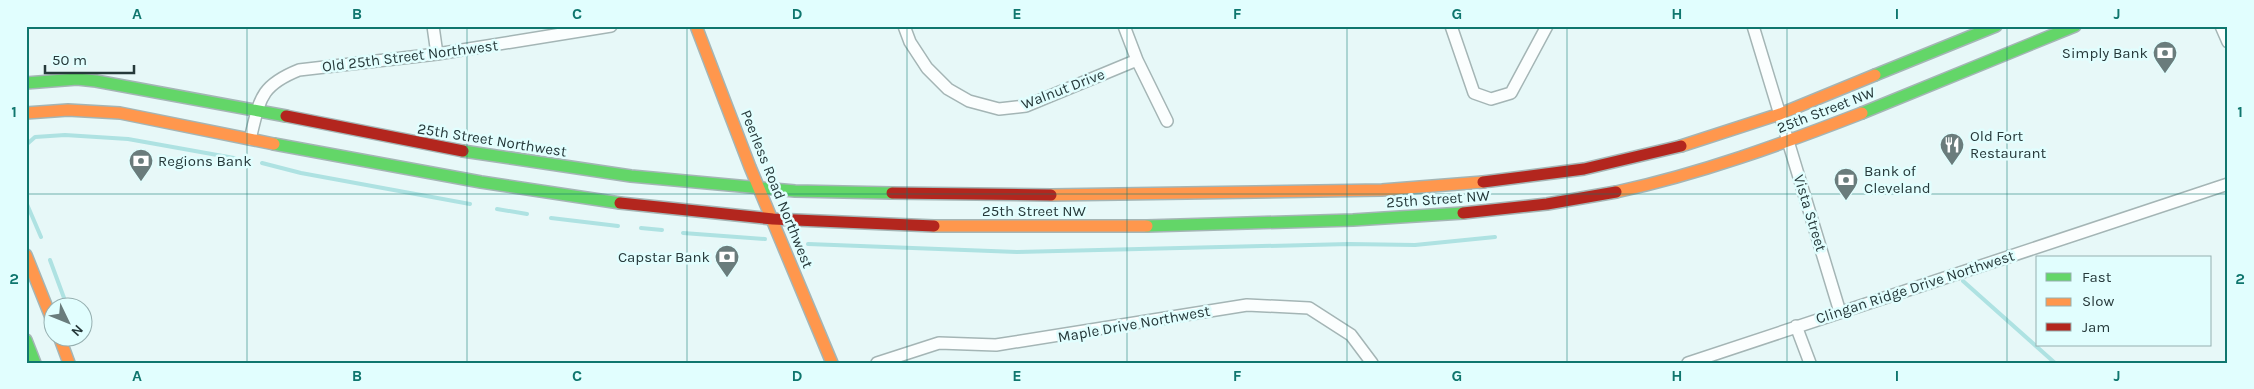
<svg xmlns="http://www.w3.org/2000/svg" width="2254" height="389" viewBox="0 0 2254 389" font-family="Karla,sans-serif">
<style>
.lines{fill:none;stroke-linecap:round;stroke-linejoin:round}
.stream{stroke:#aee2e2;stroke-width:4}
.street-casing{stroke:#a4b5b5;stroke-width:14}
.fast-casing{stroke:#a4b5b5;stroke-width:14}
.slow-casing{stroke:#a4b5b5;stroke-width:14}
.jam-casing{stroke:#a4b5b5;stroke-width:14}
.street{stroke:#fbfefe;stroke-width:11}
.fast{stroke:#63d668;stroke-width:11}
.slow{stroke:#ff974d;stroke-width:11}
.jam{stroke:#b3261e;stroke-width:11}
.grid{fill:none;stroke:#0f766e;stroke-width:1;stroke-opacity:0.55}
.labels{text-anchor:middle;stroke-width:5;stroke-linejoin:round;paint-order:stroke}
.poi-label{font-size:15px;fill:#26393a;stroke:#e1fefe;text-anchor:start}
.street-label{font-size:15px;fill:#26393a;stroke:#e1fefe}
.neatline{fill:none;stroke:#0f766e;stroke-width:2}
.grid-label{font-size:16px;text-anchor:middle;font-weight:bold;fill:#0f766e}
</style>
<rect width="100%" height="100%" fill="#e7f8f8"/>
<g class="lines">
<path class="stream" d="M26,145L35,137L65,135L128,139L234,158
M262,163L301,173L470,204
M26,202L41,237
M497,209L527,214
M551,218L618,226
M641,228L662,230
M683,233L765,239
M808,244L1017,252L1349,244L1415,245L1495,237
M50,260L67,306
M1963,281L2055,363"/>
<defs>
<path id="street" d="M433,26L437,54
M904,26L910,42L927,68L948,89L969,101L999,109L1026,106L1137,60
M1124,26L1137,60L1167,121
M1451,26L1474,93L1491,99L1511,93L1547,26
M1753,26L1840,312
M2221,26L2228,42
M250,139C260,100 259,86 299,70L437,54L611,26
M1796,326L1810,363
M877,363L939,343L996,345L1247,305L1309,308L1351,335L1372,363
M1688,363L2228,184"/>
<path id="fast" d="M1875,75L1996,26
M26,83L77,79L96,81L286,116
M1862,113L2075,26
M274,144L481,182L620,203
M463,151L631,176L795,191L892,193
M1147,226L1353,220L1463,213
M26,340L35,363"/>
<path id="slow" d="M696,26L750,167L832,363
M26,113L68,110L120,113L274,144
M1681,146L1780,114L1875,75
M1616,192C1700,174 1782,144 1862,113
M1051,195L1382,190L1483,182
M934,226H1147
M26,255L52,320
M59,336L69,363"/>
<path id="jam" d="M286,116L463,151
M1483,182L1584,169L1681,146
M892,193L1051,195
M620,203L773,219L934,226
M1463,213L1547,204L1616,192"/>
</defs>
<use href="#street" class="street-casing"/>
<use href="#fast" class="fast-casing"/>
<use href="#slow" class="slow-casing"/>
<use href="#jam" class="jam-casing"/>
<use href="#street" class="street"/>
<use href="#fast" class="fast"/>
<use href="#slow" class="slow"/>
<use href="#jam" class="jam"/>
</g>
<path class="grid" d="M247,26V363M467,26V363M687,26V363M907,26V363M1127,26V363M1347,26V363M1567,26V363M1787,26V363M2007,26V363M26,194H2228"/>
<defs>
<symbol id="bank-pin" viewBox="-11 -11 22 30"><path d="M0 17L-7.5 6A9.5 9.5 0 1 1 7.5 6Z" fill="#6a7c7c" stroke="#e1fefe"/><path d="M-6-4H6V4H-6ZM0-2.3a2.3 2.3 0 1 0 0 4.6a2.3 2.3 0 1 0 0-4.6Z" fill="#fff"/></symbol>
<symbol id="restaurant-pin" viewBox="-11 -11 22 30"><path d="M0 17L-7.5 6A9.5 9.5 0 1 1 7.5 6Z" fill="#6a7c7c" stroke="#e1fefe"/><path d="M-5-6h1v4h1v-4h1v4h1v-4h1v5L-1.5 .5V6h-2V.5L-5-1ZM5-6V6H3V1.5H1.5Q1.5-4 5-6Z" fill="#fff"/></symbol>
</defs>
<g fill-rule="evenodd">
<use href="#bank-pin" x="2151" y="39" width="28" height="38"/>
<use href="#restaurant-pin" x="1938" y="131" width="28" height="38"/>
<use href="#bank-pin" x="127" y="147" width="28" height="38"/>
<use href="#bank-pin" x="1832" y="166" width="28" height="38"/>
<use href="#bank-pin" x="713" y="243" width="28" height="38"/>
</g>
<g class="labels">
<g class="poi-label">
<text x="2148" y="58" text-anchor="end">Simply Bank</text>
<text x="1970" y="141">Old Fort<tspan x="1970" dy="17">Restaurant</tspan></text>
<text x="158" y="166">Regions Bank</text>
<text x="1864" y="176">Bank of<tspan x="1864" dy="17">Cleveland</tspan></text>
<text x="710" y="262" text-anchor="end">Capstar Bank</text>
</g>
<g class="street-label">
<text transform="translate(410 56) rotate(-7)" y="5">Old 25th Street Northwest</text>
<text transform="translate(1063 89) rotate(-21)" y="5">Walnut Drive</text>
<text transform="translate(1826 110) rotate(-21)" y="5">25th Street NW</text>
<text transform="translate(492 140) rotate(9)" y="5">25th Street Northwest</text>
<text transform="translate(777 189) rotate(68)" y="5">Peerless Road Northwest</text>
<text transform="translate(1438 199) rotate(-4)" y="5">25th Street NW</text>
<text x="1034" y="216">25th Street NW</text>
<text transform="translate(1810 213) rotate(73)" y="5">Vista Street</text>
<text transform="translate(1915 287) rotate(-18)" y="5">Clingan Ridge Drive Northwest</text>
<text transform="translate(1134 324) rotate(-10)" y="5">Maple Drive Northwest</text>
</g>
</g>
<rect width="2254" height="389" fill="none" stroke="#e1fefe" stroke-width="55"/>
<rect x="2036" y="256" width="175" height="90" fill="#e1fefe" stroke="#96afb0"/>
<rect x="2046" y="273" width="25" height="8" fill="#63d668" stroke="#96afb0"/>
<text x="2082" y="282" font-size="15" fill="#26393a">Fast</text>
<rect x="2046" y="298" width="25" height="8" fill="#ff974d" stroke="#96afb0"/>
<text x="2082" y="306" font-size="15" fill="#26393a">Slow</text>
<rect x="2046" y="323" width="25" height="8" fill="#b3261e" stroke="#96afb0"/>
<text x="2082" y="332" font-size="15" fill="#26393a">Jam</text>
<g transform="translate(68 322) rotate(133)"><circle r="24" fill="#e1fefe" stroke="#96afb0"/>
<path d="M0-4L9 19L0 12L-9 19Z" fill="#6a7c7c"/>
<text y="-8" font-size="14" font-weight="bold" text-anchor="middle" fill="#26393a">N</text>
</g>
<path d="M45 65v8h89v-8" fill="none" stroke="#26393a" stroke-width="2.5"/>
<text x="52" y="65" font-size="15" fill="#26393a" stroke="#e1fefe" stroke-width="4" paint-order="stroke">50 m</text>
<rect x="28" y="28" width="2198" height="334" class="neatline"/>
<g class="grid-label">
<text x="137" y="19">A</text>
<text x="357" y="19">B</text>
<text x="577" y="19">C</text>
<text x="797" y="19">D</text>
<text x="1017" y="19">E</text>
<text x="1237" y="19">F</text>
<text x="1457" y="19">G</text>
<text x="1677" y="19">H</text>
<text x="1897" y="19">I</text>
<text x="2117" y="19">J</text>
<text x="14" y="117">1</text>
<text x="2240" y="117">1</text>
<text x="14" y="284">2</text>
<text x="2240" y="284">2</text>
<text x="137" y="381">A</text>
<text x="357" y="381">B</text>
<text x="577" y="381">C</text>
<text x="797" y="381">D</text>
<text x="1017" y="381">E</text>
<text x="1237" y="381">F</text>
<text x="1457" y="381">G</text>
<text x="1677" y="381">H</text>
<text x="1897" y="381">I</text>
<text x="2117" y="381">J</text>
</g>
</svg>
